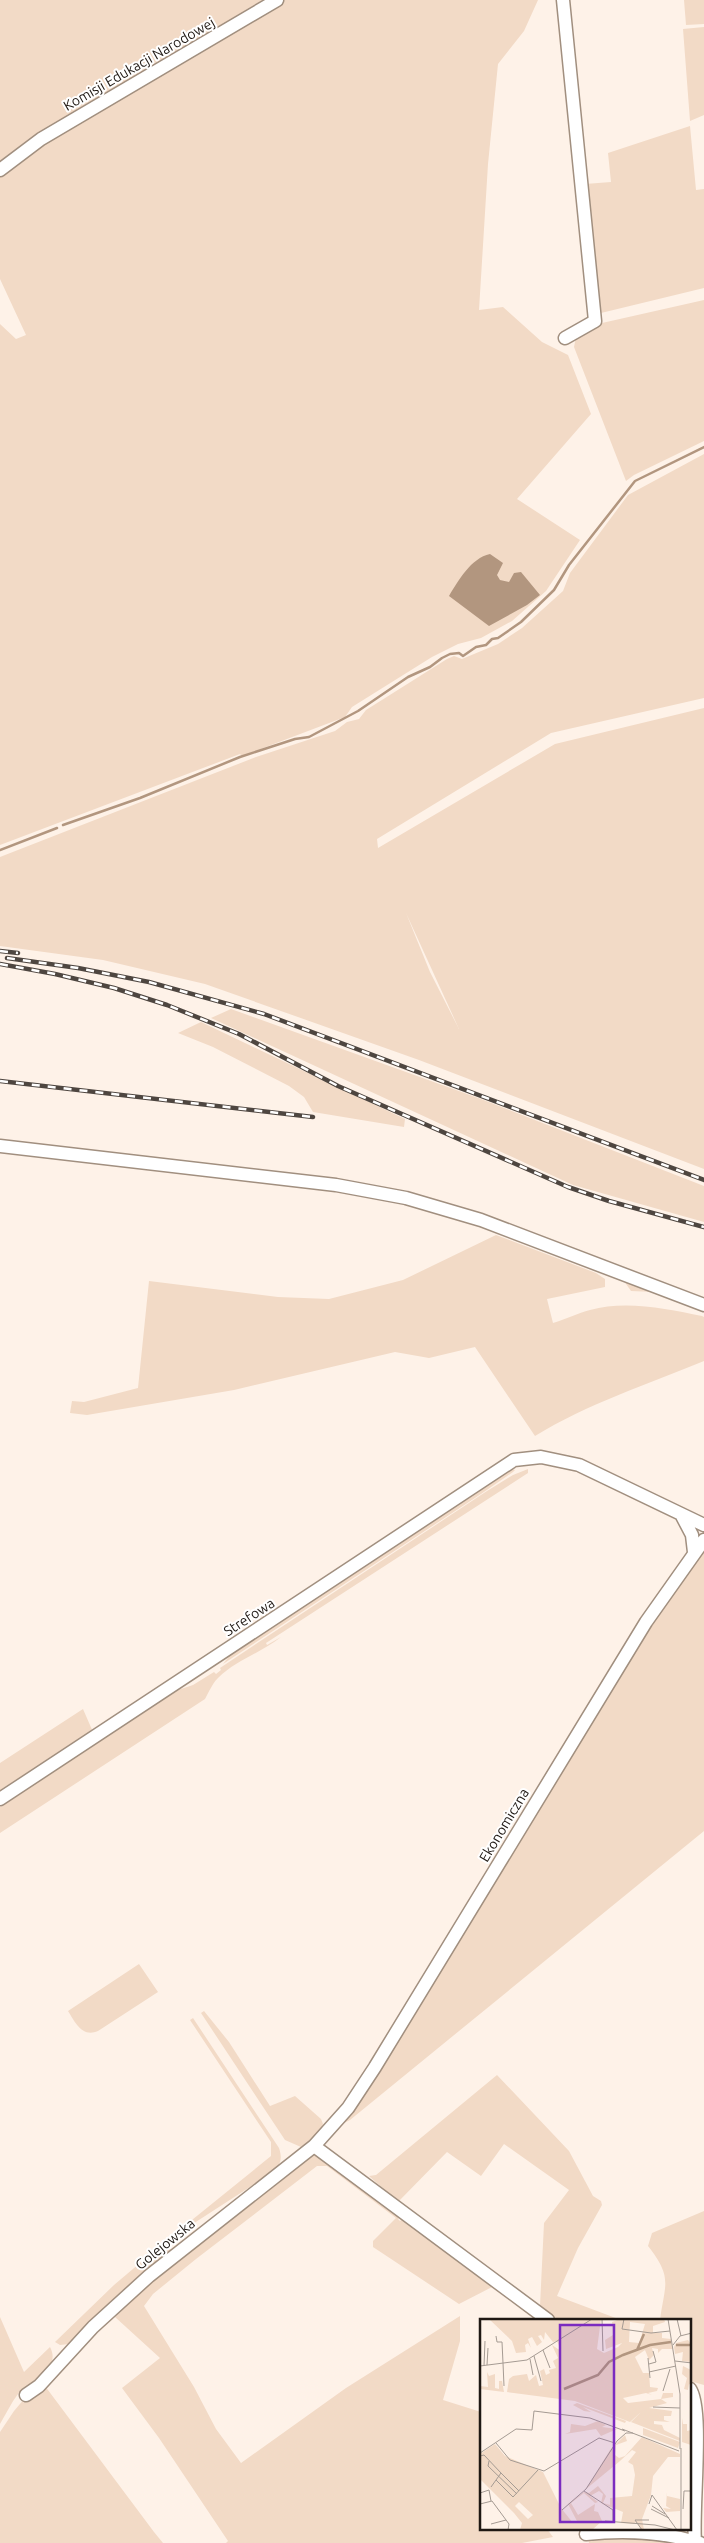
<svg xmlns="http://www.w3.org/2000/svg" width="704" height="2543" viewBox="0 0 704 2543" font-family="Ubuntu,sans-serif">
<style>
.green{fill:#f2dac6;fill-rule:evenodd}
.water{fill:#b2967f}
.lines{fill:none;stroke-linecap:round;stroke-linejoin:round}
.stream{stroke:#b2967f;stroke-width:2.5}
.minor-casing{stroke:#a18f7f;stroke-width:15}
.minor{stroke:#fff;stroke-width:12}
.rail-casing{stroke:#4e4640;stroke-width:4.5}
.rail{stroke:#fff;stroke-width:2.5;stroke-dasharray:8;stroke-linecap:butt}
.labels{text-anchor:middle;stroke-width:4;stroke-linejoin:round;paint-order:stroke}
.street-label{font-size:14px;fill:#1f1813;stroke:#fff}
.inset-river{fill:none;stroke:#b2967f;stroke-width:2.5}
.inset-road{fill:none;stroke:#a59b93;stroke-width:1}
.view{fill:#7b2cbf;fill-opacity:0.15;stroke:#7b2cbf;stroke-width:2.5}
.inset-edge{fill:none;stroke:#1f1813;stroke-width:2.5}
</style>
<rect width="100%" height="100%" fill="#fef2e8"/>
<path class="green" d="M0,0H538L524,31L498,64L488,164L479,310L503,307L542,342L568,355L591,414L517,499L580,540L546,591L512,621L481,638L458,644L432,657L352,707L345,717L242,756L240,754L0,845V324L16,339L26,335L0,279Z
M684,0H704V24L686,25Z
M704,27V115L690,121L683,29Z
M690,126L696,190L704,189V288L601,313L585,184L611,182L608,153Z
M704,300V441L634,475L626,481L574,347L576,337L602,323Z
M704,454V698L551,733L377,839L378,848L555,744L704,708V1169L419,1060L205,984L103,960L0,946V857L256,757L335,731L347,722L359,719L366,710L447,659L454,656L462,659L498,644L522,628L563,591L570,573L628,495ZM406,913L459,1029L430,972Z
M231,1009L481,1099L704,1186V1222L573,1185L211,1018Z
M201,1022L405,1119L404,1127L313,1112L304,1097L289,1086L213,1047L178,1033Z
M496,1235L596,1273L605,1279V1287L547,1299L553,1323C566,1319 578,1313 590,1310C626,1300 667,1309 702,1316L704,1317V1361C648,1384 587,1404 535,1436L475,1347L429,1358L395,1352L234,1390L87,1415L70,1413L72,1401L84,1402L138,1388L149,1281L278,1297L329,1299L403,1280Z
M624,1281L654,1292L631,1291Z
M512,1469L515,1470L513,1472L481,1494L223,1664L231,1654Z
M528,1469V1473L266,1643L267,1645L281,1637C261,1653 236,1660 218,1678C212,1684 209,1692 205,1699L0,1833V1807L175,1691L193,1685L214,1672L216,1674L221,1670L220,1668L253,1646L487,1491L513,1475Z
M704,1551V1831L350,2120L342,2124L647,1630Z
M83,1709L93,1732L0,1795V1763Z
M139,1964L158,1992L98,2031C82,2038 75,2022 68,2011Z
M204,2011L229,2042L270,2106L295,2096L321,2119L323,2124L318,2135L301,2147L285,2140L201,2013Z
M193,2018L279,2148C284,2163 278,2167 267,2176L185,2229L182,2228L271,2156V2142L190,2020Z
M497,2075L569,2151L593,2196L601,2201L602,2205L578,2248L557,2296L621,2320H558L540,2306L544,2223L569,2190L504,2144L481,2176L447,2152L398,2202L369,2176L376,2175Z
M316,2153L402,2215L398,2219L400,2221L404,2218L494,2286L459,2304L373,2247V2241L396,2218L327,2166H317L196,2259L153,2294L144,2306L194,2387L216,2429L241,2463L346,2388L460,2316V2341L443,2400L481,2412L482,2529H547L553,2537L522,2543H226L228,2541L159,2438L122,2388L160,2358L115,2317L119,2310L151,2281Z
M704,2211V2385L690,2381V2320H660C665,2283 673,2278 648,2246L652,2233Z
M166,2241L171,2250L121,2293L69,2344L60,2345L55,2342L114,2285Z
M0,2317L24,2372L50,2347C62,2369 30,2381 18,2394C11,2403 6,2414 0,2424Z
M45,2386L154,2532L163,2543H0V2432L14,2411L25,2398Z
M612,2534L684,2543H589L587,2535Z"/>
<path class="water" d="M490,554L503,563L497,575L500,580L509,582L514,573L521,572L540,595L527,605L489,626L449,596C458,581 471,558 490,554Z"/>
<g class="lines">
<path class="stream" d="M63,825L140,798L240,757L295,739L309,737L358,711L408,677L430,667L442,658L450,654L459,653L463,656L476,647L486,645L492,639L498,638L521,622L554,590L569,565L635,481L704,447
M0,850L57,828"/>
<defs>
<path id="minor" d="M563,0L595,321L565,338
M0,170L41,139L277,0
M0,1146L336,1185L406,1198L481,1220L704,1305
M682,1516L692,1535L694,1552
M0,1799L514,1460L541,1457L579,1465L704,1525
M314,2146L548,2320
M690,2389C704,2409 692,2510 695,2542
M26,2395L39,2386L93,2327L149,2276L314,2146L348,2108L375,2067L646,1622L704,1540
M586,2534C623,2530 664,2532 700,2543"/>
</defs>
<use href="#minor" class="minor-casing"/>
<use href="#minor" class="minor"/>
<defs>
<path id="rail" d="M0,951L18,953
M7,958L78,968L149,982L264,1014L704,1180
M0,964L55,974L114,988L167,1005L239,1034L338,1086L568,1187L609,1201L704,1227
M0,1081L313,1117"/>
</defs>
<use href="#rail" class="rail-casing"/>
<use href="#rail" class="rail"/>
</g>
<g class="labels">
<g class="street-label">
<text transform="translate(139 64) rotate(-30)" y="5">Komisji Edukacji Narodowej</text>
<text transform="translate(249 1617) rotate(-33)" y="5">Strefowa</text>
<text transform="translate(504 1825) rotate(-59)" y="5">Ekonomiczna</text>
<text transform="translate(165 2244) rotate(-39)" y="5">Golejowska</text>
</g>
</g>
<g transform="translate(480 2319)">
<rect width="211" height="211" fill="#fef2e8"/>
<path d="M9,0H121L117,30L124,34L138,28L142,24L126,30L125,21L133,16L132,3L140,0H184L185,3L173,7V14H182V19L191,20L193,30H182L178,34V30L172,29L174,36L169,41L165,31L155,38L163,54H169L170,68L178,69L177,72L168,74L172,76L166,74L143,79L148,84L181,80L183,74H193V78L181,80L187,84L169,89L192,92L191,97H184V101L190,103L174,102V105L182,106L184,111L200,119V122L151,103L161,93L150,103L95,82L27,73L29,60L33,57L47,55L49,62L56,56L59,67L63,66L60,52L64,50L66,56L70,54L69,51L76,49L73,42L78,39L72,26L81,32L77,22L73,23L65,13L64,21L61,16L58,17L62,23L57,27L52,18L48,20L51,29L48,24L45,26L46,33L36,34L32,22ZM150,3L165,5L157,31L168,26L150,34L156,31L159,24L149,23ZM208,21L211,25V43L202,42L203,33L195,35L194,28L196,24ZM203,47L211,51V66L209,65L208,71L204,70L207,59L202,55ZM7,53L9,57L15,55V69L19,70V62H22L24,73L0,70V67L8,68ZM97,84L146,102L145,104L103,88L111,93L104,92L93,86ZM202,99L203,105H207V112L211,111V126L202,123ZM118,102L126,106L122,108L137,110L121,117L116,110L85,115L90,113L91,105L105,107ZM163,109L200,123L198,129L163,116ZM145,116L147,122L136,126L135,136L139,139L145,137L162,118L200,135V138H188L173,157L171,176L162,200L164,211H158L161,209L156,203L154,205L141,204L143,193L121,184L123,175L119,172L110,177L118,183L115,184L104,174L91,184L98,196L115,185L114,192L118,193L122,202L112,211H40L42,204L34,194L0,160V135L15,125L25,137L63,153L81,189L93,204L97,202L88,185L104,173L109,174L118,167L126,177L123,184L130,186V179L152,177L155,156L153,146L148,143L156,133L152,131L140,142L106,170L130,131ZM39,183L53,196L48,200L35,187ZM187,173V177L200,180V192L186,193L183,189L191,190L186,187Z" fill="#f2dac6" fill-rule="evenodd"/>
<path class="inset-river" d="M196,26H212M157,31L164,15M84,70L118,56L129,43L143,36L170,26L191,23"/>
<path class="inset-road" d="M122,0L123,32M144,0L142,10L171,14L190,12M188,0L200,75V130M197,0L201,17M16,17L17,23H22L23,44M193,26L200,17L212,14M63,31L70,49M54,37L61,62M168,39L170,59M50,40L53,56M195,42L212,44M23,44L24,67M169,45L176,43L173,32M7,46L8,29M0,47L47,41L112,0M4,47L5,22M169,53L196,47M183,72L190,50M173,88L200,89M142,110L199,132M16,124L30,141L64,152L119,119L135,124M0,134L36,110L52,111L54,92L110,99L145,112M0,137L4,136L21,154L11,168M9,142L8,147L37,175M21,154L39,172M16,161L33,178L58,151M104,172L133,191V203M0,174L9,171L11,182M0,185L12,182L29,205L28,211M169,185L172,176L197,211M172,187L185,195M171,190L189,199M203,190L204,172H212M82,191L106,170L137,122L146,114H153M125,202L175,206L195,211M11,205L26,201M162,211L155,201H169M201,211V129"/>
<path class="view" d="M80,6H134V203H80Z"/>
<rect width="211" height="211" class="inset-edge"/>
</g>
</svg>
